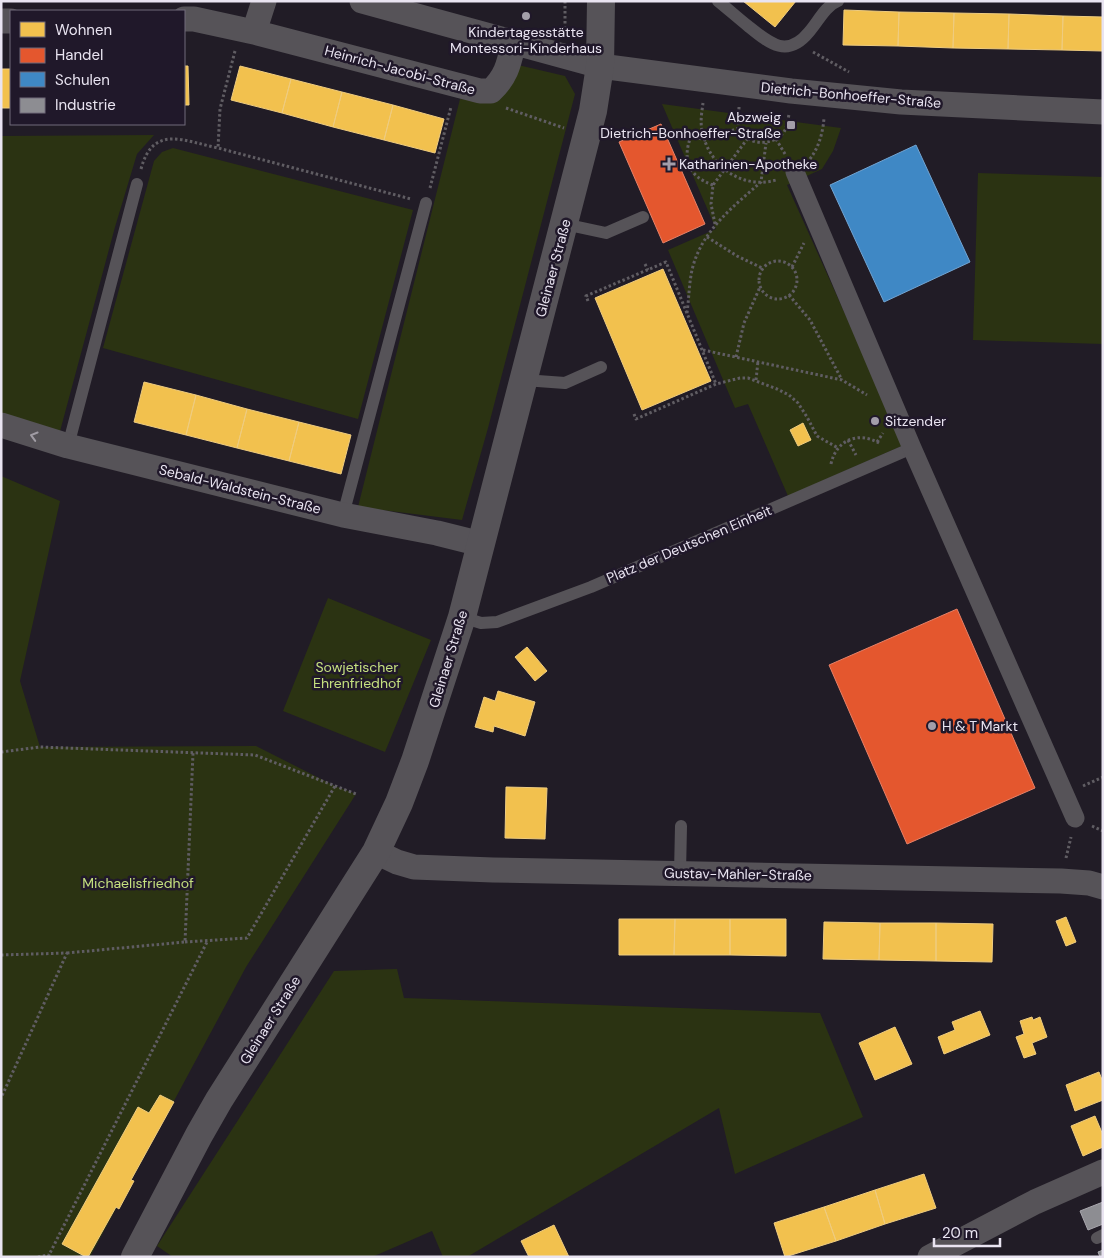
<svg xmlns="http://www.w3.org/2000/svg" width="1104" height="1258" viewBox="0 0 1104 1258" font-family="'DM Sans',sans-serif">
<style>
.green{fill:#2b3312}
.homes{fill:#f2c14e;stroke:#efcc7f}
.shops{fill:#e4572e;stroke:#e68168}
.schools{fill:#3f88c5;stroke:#72a4d2}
.industry{fill:#8d8d92;stroke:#a9a7ae}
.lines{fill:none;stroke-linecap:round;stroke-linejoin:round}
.path{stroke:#605d63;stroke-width:3;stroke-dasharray:2.5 2.5;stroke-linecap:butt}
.service{stroke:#565358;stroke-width:12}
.pedestrian{stroke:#565358;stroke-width:19}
.minor{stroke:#565358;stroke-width:25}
.tertiary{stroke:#565358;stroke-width:28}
.oneway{stroke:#a09ca4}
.poi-dot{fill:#a39eaa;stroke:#20182a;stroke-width:2}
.labels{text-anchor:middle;stroke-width:5;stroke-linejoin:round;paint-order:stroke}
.poi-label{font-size:14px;fill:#e9e4f1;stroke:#20182a;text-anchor:start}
.street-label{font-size:14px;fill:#e9e4f1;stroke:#20182a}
.park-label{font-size:14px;fill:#c5e07f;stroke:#20182a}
</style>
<rect width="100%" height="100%" fill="#211c26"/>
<path class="green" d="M518,65L565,76L575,94L488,428L462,520L358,507L460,99L480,101Z
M662,104L841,128L833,151L822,169L787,185L904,445L788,496L748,404L735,408L668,250L716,229Z
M154,135L137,154L115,227L59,435L1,417V136Z
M173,148L413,210L358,419L103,348L154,161L162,152Z
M978,173L1103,177V344L973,340Z
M1,476L60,501L20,681L40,747L256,746L335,786L356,794L246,967L90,1257H1Z
M328,598L431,640L385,752L283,711Z
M397,969L404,998L820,1013L863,1117L735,1174L719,1108L467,1257H443L432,1231L372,1257H173L157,1246L334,971Z"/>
<path class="homes" d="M743,1H796L775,27Z
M844,10L899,12L898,46L843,45Z
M899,12L954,13L953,48L898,46Z
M954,13L1009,14L1008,49L953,48Z
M1009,14L1063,16L1062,50L1008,49Z
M1063,16L1103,17V51L1062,50Z
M184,66H188L189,105H184Z
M240,66L291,79L282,113L231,100Z
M1,69H11V108H1Z
M291,79L342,92L333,127L282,113Z
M342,92L393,105L384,140L333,127Z
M393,105L444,119L435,153L384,140Z
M663,269L711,381L642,410L595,298Z
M144,382L196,395L186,435L134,422Z
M196,395L247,409L237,448L186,435Z
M247,409L299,422L289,461L237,448Z
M299,422L351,435L341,474L289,461Z
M803,423L811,440L798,446L790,430Z
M527,647L547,671L535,681L515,657Z
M498,691L535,702L525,736L494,726L493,732L475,727L484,697L495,701Z
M506,787L547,788L545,839L505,838Z
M1066,917L1076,942L1066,946L1056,921Z
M619,919H675L674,955H619Z
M675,919H730V955H674Z
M730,919H786V956L730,955Z
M824,922L880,923L879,960L823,959Z
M880,923H936V961L879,960Z
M936,923L993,924L992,962L936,961Z
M980,1011L990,1035L944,1054L938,1037L955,1030L952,1022Z
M1032,1017L1033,1020L1040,1017L1047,1037L1032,1043L1036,1054L1024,1058L1016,1037L1024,1034L1020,1021Z
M895,1027L912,1064L875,1080L859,1043Z
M1099,1072L1103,1082V1100L1075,1111L1066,1085Z
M160,1095L174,1102L131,1180L134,1181L119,1209L116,1207L88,1257H86L62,1244L138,1107L149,1113Z
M1095,1116L1103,1135V1147L1083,1156L1071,1126Z
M924,1174L936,1208L885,1224L875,1190Z
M875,1190L885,1224L836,1241L824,1207Z
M824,1207L836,1241L785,1257L774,1223Z
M554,1225L569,1257H529L521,1241Z"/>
<path class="shops" d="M661,124L705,224L663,243L619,142Z
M957,609L1035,788L907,844L829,665Z"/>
<path class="schools" d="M916,145L970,262L884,302L830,185Z"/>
<path class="industry" d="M1103,1202V1224L1088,1230L1080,1211Z
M1103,1250V1257H1100L1098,1252Z"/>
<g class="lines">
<path class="path" d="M565,1V33
M235,51L220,109L218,148L411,199
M813,52L849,72
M703,103C702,111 700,121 702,130C708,165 741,190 776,180
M739,107C739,114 737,121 739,127C745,146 773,147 784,132C787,127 788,120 789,114
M506,108L564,128
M776,139L785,154
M810,159C819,147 823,132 824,118
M141,169C153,124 184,141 218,148
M713,185C688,176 682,160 691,136L705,140L739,128
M430,188L451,107
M715,224L711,204L713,185L748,138
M707,237L737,256L762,268
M759 280a19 19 0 1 1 38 0a19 19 0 1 1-38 0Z
M645,264L648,270
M792,267L804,243
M789,295L810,320L842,380
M588,301L586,296L666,262L716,384
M687,313C689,298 689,284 692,270C701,231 733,207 761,182L766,143
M703,350L842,380L867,395
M736,357L744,323L760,287
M756,380L758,361
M634,414L636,419L716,384L740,378H748L777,389L789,395L798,403L807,417L817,436L838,448
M848,440L856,455
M877,442L883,433
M831,464C836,440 858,431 879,443
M1,752L40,747L255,755L356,794
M1083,786L1103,777
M1092,826L1103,831
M1066,858L1071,837
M185,942L247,938L335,786
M67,953L185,942L193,753
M1,955L67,953L1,1098
M38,1257L48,1255L52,1257
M48,1257L207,942"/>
<path class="service" d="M718,1C728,9 738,18 748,26C769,43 787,59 809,32C818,22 825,6 838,1
M564,224L606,233L643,217
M524,380L565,383L601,367
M68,446L137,184
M343,515L426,203
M462,617L481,623L497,622L591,587L912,448
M680,873L681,826
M1097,1238L1103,1235"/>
<path class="pedestrian" d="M795,172L912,448L1075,818"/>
<path class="minor" d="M362,1L600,66L791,91L901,102L1103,112
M184,19H194L254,32L264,1
M1,21H11
M254,32L480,91H491C507,76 509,63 514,42
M1,425L68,446L343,515L437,533L481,544
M376,852L397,862L414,867L493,870L1061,881L1089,883L1103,887
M930,1257L1035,1202L1103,1172"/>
<path class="tertiary" d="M135,1257L199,1135L219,1100L376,852L399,803L415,761L462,617L593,111L600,66L601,1"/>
</g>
<defs><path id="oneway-chevron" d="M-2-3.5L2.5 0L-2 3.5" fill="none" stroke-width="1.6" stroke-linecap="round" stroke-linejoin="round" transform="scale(1.25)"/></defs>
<use class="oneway" href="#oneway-chevron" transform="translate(34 436) rotate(-164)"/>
<g class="poi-dot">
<circle cx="526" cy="16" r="5"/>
<rect x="786" y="120" width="10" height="10" rx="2.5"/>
<path d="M666.5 156.5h5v5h5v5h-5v5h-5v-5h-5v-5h5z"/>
<circle cx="875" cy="421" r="5"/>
<circle cx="932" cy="726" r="5"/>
</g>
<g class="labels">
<g class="poi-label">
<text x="526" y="37" text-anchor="middle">Kindertagesstätte<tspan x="526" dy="16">Montessori-Kinderhaus</tspan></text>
<text x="781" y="122" text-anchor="end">Abzweig<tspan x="781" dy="16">Dietrich-Bonhoeffer-Straße</tspan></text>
<text x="679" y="169">Katharinen-Apotheke</text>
<text x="885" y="426">Sitzender</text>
<text x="942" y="731">H &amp; T Markt</text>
</g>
<g class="street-label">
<text transform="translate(400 70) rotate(15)" y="5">Heinrich-Jacobi-Straße</text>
<text transform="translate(851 95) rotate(5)" y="5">Dietrich-Bonhoeffer-Straße</text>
<text transform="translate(553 268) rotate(-75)" y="5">Gleinaer Straße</text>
<text transform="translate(240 489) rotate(14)" y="5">Sebald-Waldstein-Straße</text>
<text transform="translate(689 544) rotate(-23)" y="5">Platz der Deutschen Einheit</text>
<text transform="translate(448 659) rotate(-73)" y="5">Gleinaer Straße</text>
<text transform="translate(738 874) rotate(1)" y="5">Gustav-Mahler-Straße</text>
<text transform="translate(270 1020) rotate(-58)" y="5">Gleinaer Straße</text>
</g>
<g class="park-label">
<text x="357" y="672">Sowjetischer<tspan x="357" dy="16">Ehrenfriedhof</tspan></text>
<text x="138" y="888">Michaelisfriedhof</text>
</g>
</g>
<rect width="1104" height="1258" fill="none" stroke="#e9e4f1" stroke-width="5"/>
<rect x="10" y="10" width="175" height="115" fill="#20182a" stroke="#706a7a"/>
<rect x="20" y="22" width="25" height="15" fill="#f2c14e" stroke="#706a7a"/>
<text x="55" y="35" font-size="15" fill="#e9e4f1">Wohnen</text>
<rect x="20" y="48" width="25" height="15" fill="#e4572e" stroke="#706a7a"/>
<text x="55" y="60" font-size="15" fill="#e9e4f1">Handel</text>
<rect x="20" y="72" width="25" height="15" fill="#3f88c5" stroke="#706a7a"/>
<text x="55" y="85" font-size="15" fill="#e9e4f1">Schulen</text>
<rect x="20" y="98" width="25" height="15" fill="#8d8d92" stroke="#706a7a"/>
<text x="55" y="110" font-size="15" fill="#e9e4f1">Industrie</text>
<path d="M934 1238v8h66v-8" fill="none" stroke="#e9e4f1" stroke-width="2.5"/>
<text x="942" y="1238" font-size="15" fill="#e9e4f1" stroke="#20182a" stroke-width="4" paint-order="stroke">20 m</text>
</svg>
